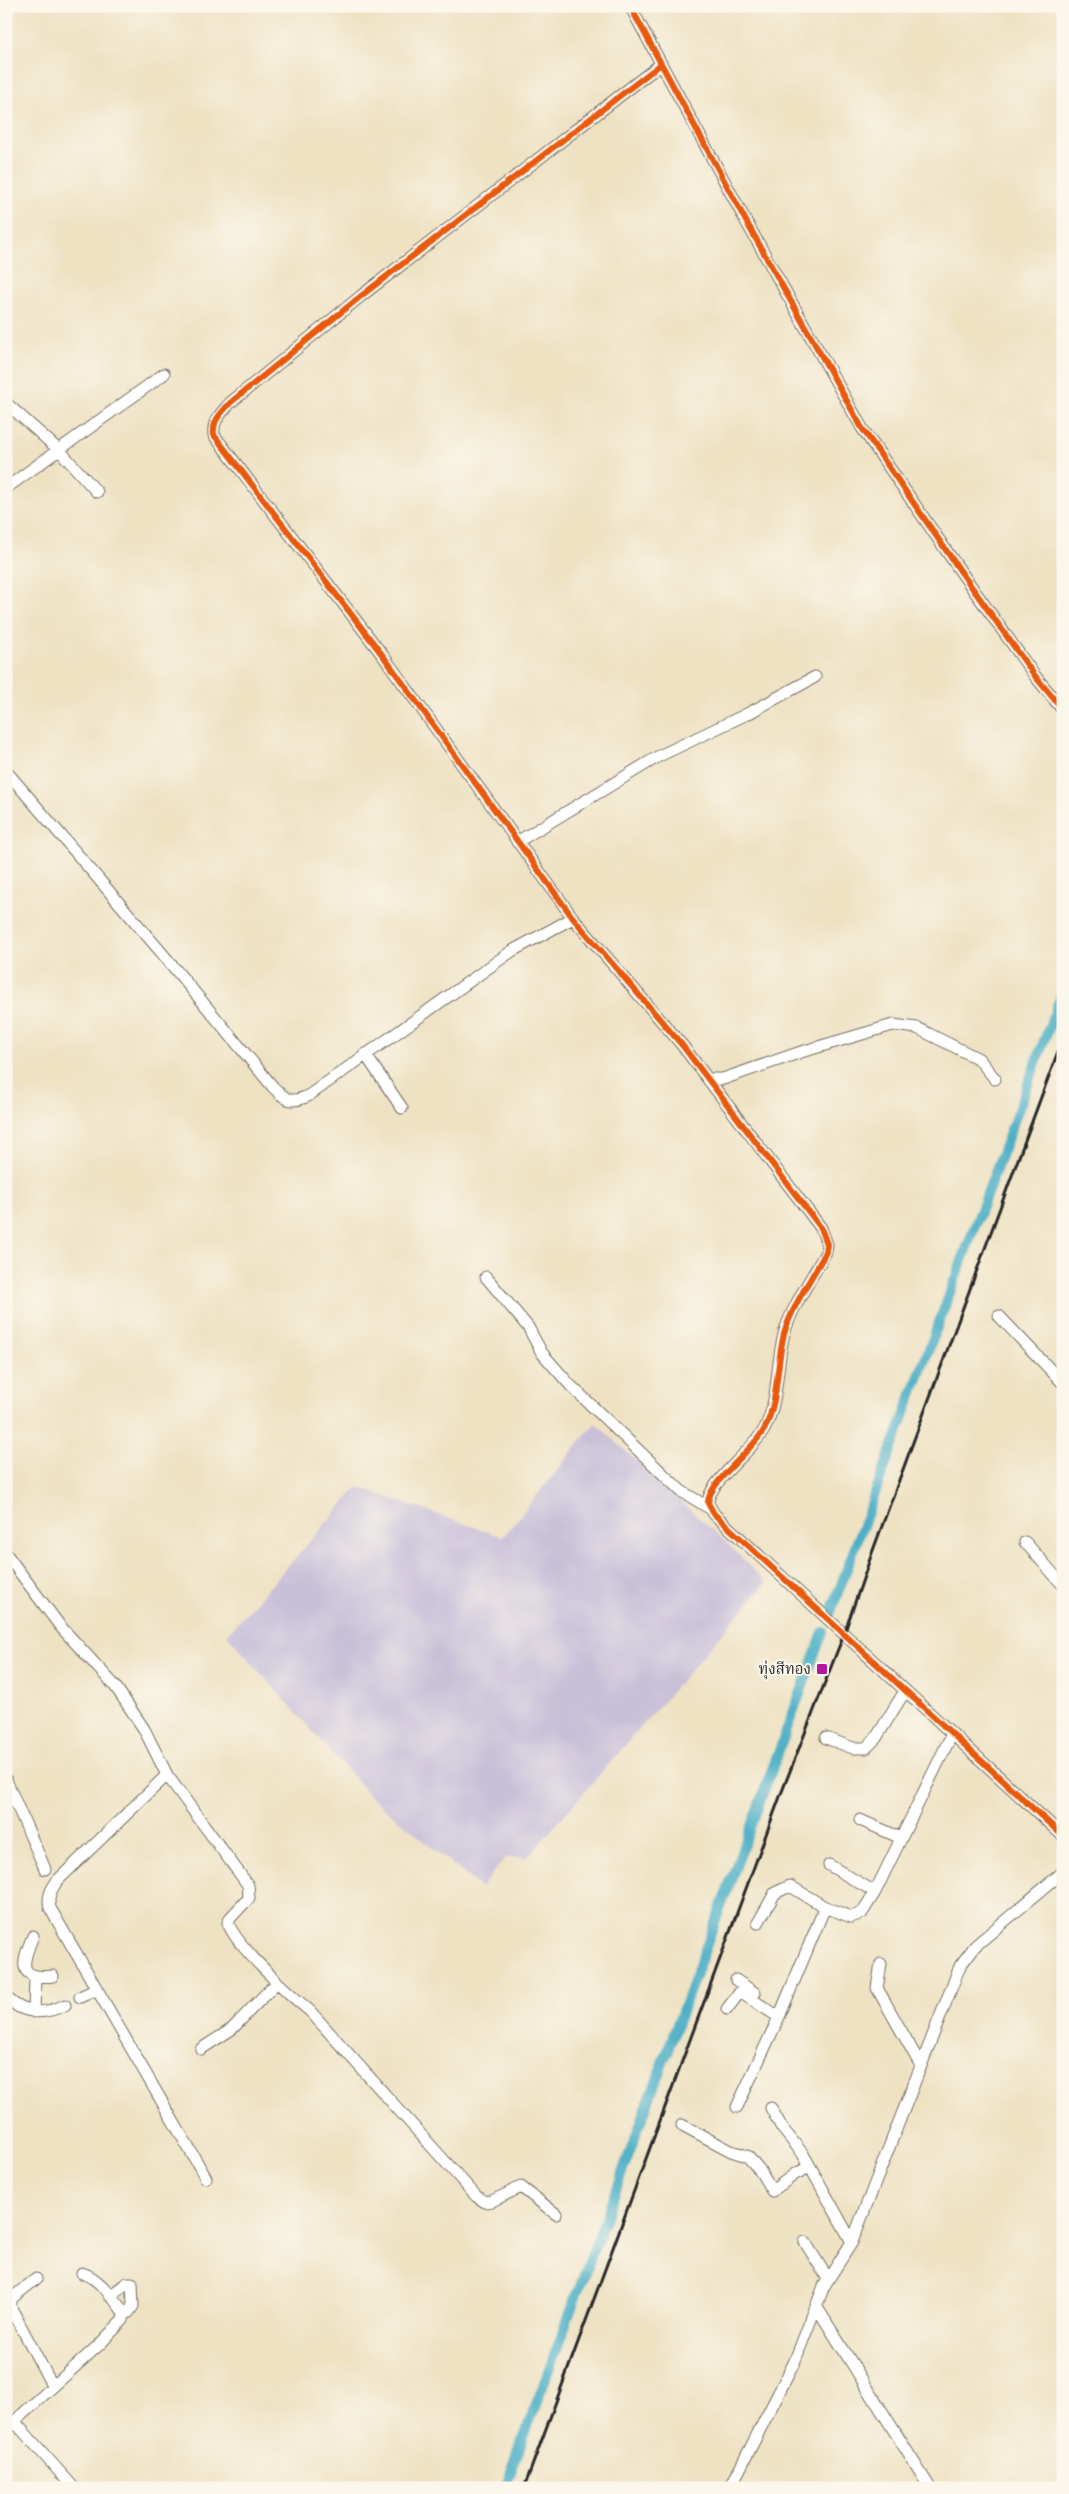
<svg xmlns="http://www.w3.org/2000/svg" width="1069" height="2494" viewBox="0 0 1069 2494" font-family="'Old Standard TT','Noto Serif Thai',serif">
<style>
.industrial{fill:#c8bfd8}
.lines{fill:none;stroke-linecap:round;stroke-linejoin:round}
.canal{stroke:#44acc4;stroke-width:10}
.minor-casing{stroke:#6f6b60;stroke-width:13}
.minor{stroke:#fff;stroke-width:11}
.rail{stroke:#2b2b2b;stroke-width:3}
.cycleway-casing{stroke:#fbf7ec;stroke-width:9}
.cycleway{stroke:#e8590c;stroke-width:6}
.poi-dot{fill:#b5179e;stroke:#fbf7ec;stroke-width:2}
.labels{text-anchor:middle;stroke-width:4;stroke-linejoin:round;paint-order:stroke}
.poi-label{font-size:15px;fill:#2b2b2b;stroke:#fbf7ec;text-anchor:end}
</style>
<rect width="100%" height="100%" fill="#fbf7ec"/>
<filter id="ink" filterUnits="userSpaceOnUse"><feTurbulence type="fractalNoise" baseFrequency=".02" numOctaves="2"/><feDisplacementMap in="SourceGraphic" scale="10" xChannelSelector="R" yChannelSelector="G"/><feConvolveMatrix kernelMatrix="1 2 1 2 8 2 1 2 1" color-interpolation-filters="sRGB"/></filter>
<filter id="wash" filterUnits="userSpaceOnUse"><feTurbulence type="fractalNoise" baseFrequency=".0096" numOctaves="4" result="noise"/><feDisplacementMap in="SourceGraphic" scale="20" xChannelSelector="R" yChannelSelector="G"/><feGaussianBlur stdDeviation="1.12" result="paint"/><feColorMatrix in="noise" values="0 0 0 0 0 0 0 0 0 0 0 0 0 0 0 0 0 1.4 0 .05"/><feComposite in="paint" operator="in"/></filter>
<g filter="url(#wash)">
<rect width="100%" height="100%" fill="#eee2c3"/>
<path class="industrial" d="M595,1423L730,1546L766,1583L528,1857L505,1858L481,1888L371,1797L227,1635L358,1487L503,1537Z"/>
<g class="lines">
<path class="canal" d="M830,1614L1063,990
M505,2488L823,1632"/>
</g>
</g>
<g filter="url(#ink)">
<g class="lines">
<defs>
<path id="minor" d="M630,6L747,223L862,428L961,572L1035,676L1063,710
M661,64L361,296L230,403C221,414 212,420 214,435L384,657L573,918L682,1045L821,1228L827,1244L826,1252C812,1278 792,1306 784,1334C776,1365 779,1399 765,1428C754,1450 708,1482 708,1503L714,1514L1063,1836
M6,403L60,451L97,492
M6,488L164,374
M6,771L161,952L273,1087C286,1100 290,1104 308,1096L512,951L573,918
M517,842L659,756L749,713L815,677
M365,1054L402,1108
M709,1079H723L801,1052L893,1025L917,1028L979,1059L995,1079
M486,1277L528,1327L542,1353L570,1385L681,1491L711,1509
M999,1316L1063,1383
M1025,1542L1063,1585
M6,1554L60,1626L115,1686L144,1729L167,1775L58,1880C51,1889 47,1897 50,1908L206,2178
M826,1738L853,1748H866L876,1738L905,1691
M167,1775L248,1885L249,1898L231,1917L228,1923C237,1947 289,1994 310,2011L476,2196L485,2202L492,2201L521,2187L556,2214
M6,1780L45,1869
M860,1820L901,1838
M829,1865L875,1892
M758,1923L775,1893L790,1886L825,1907
M33,1936C22,1962 16,1980 53,1976
M881,1964L877,1988L920,2064
M736,1980L755,1993
M6,1997C23,2015 44,2015 65,2005
M80,1997L97,1989
M727,2009L740,1992L779,2017
M34,2012L35,1977
M201,2049L232,2029L277,1982
M737,2107L779,2017L825,1907L851,1917L862,1913L875,1892L952,1734
M771,2108L782,2128L803,2154L852,2242
M682,2125L731,2151L747,2156L759,2169L772,2191L795,2174L810,2167
M805,2242L828,2279
M36,2279L12,2298L10,2306L52,2385
M110,2296L127,2283H132L133,2306L128,2313L124,2314
M816,2306L930,2488
M14,2421L74,2488
M6,2429L99,2345L123,2320L124,2314L122,2310C112,2297 99,2278 82,2273
M730,2488L794,2363L824,2286L852,2242L960,1966L975,1946L1063,1872"/>
</defs>
<use href="#minor" class="minor-casing"/>
<use href="#minor" class="minor"/>
<path class="rail" d="M524,2488L781,1794L844,1634L872,1553L1063,1038"/>
<defs>
<path id="cycleway" d="M630,6L747,223L862,428L961,572L1035,676L1063,710
M661,64L361,296L230,403C221,414 212,420 214,435L384,657L573,918L682,1045L821,1228L827,1244L826,1252C812,1278 792,1306 784,1334C776,1365 779,1399 765,1428C754,1450 708,1482 708,1503L714,1514L1063,1836"/>
</defs>
<use href="#cycleway" class="cycleway-casing"/>
<use href="#cycleway" class="cycleway"/>
</g>
</g>
<rect class="poi-dot" x="816" y="1663" width="12" height="12" rx="2.5"/>
<g class="labels">
<g class="poi-label">
<text x="811" y="1674">ทุ่งสีทอง</text>
</g>
</g>
<rect width="1069" height="2494" fill="none" stroke="#fbf7ec" stroke-width="25"/>
</svg>
